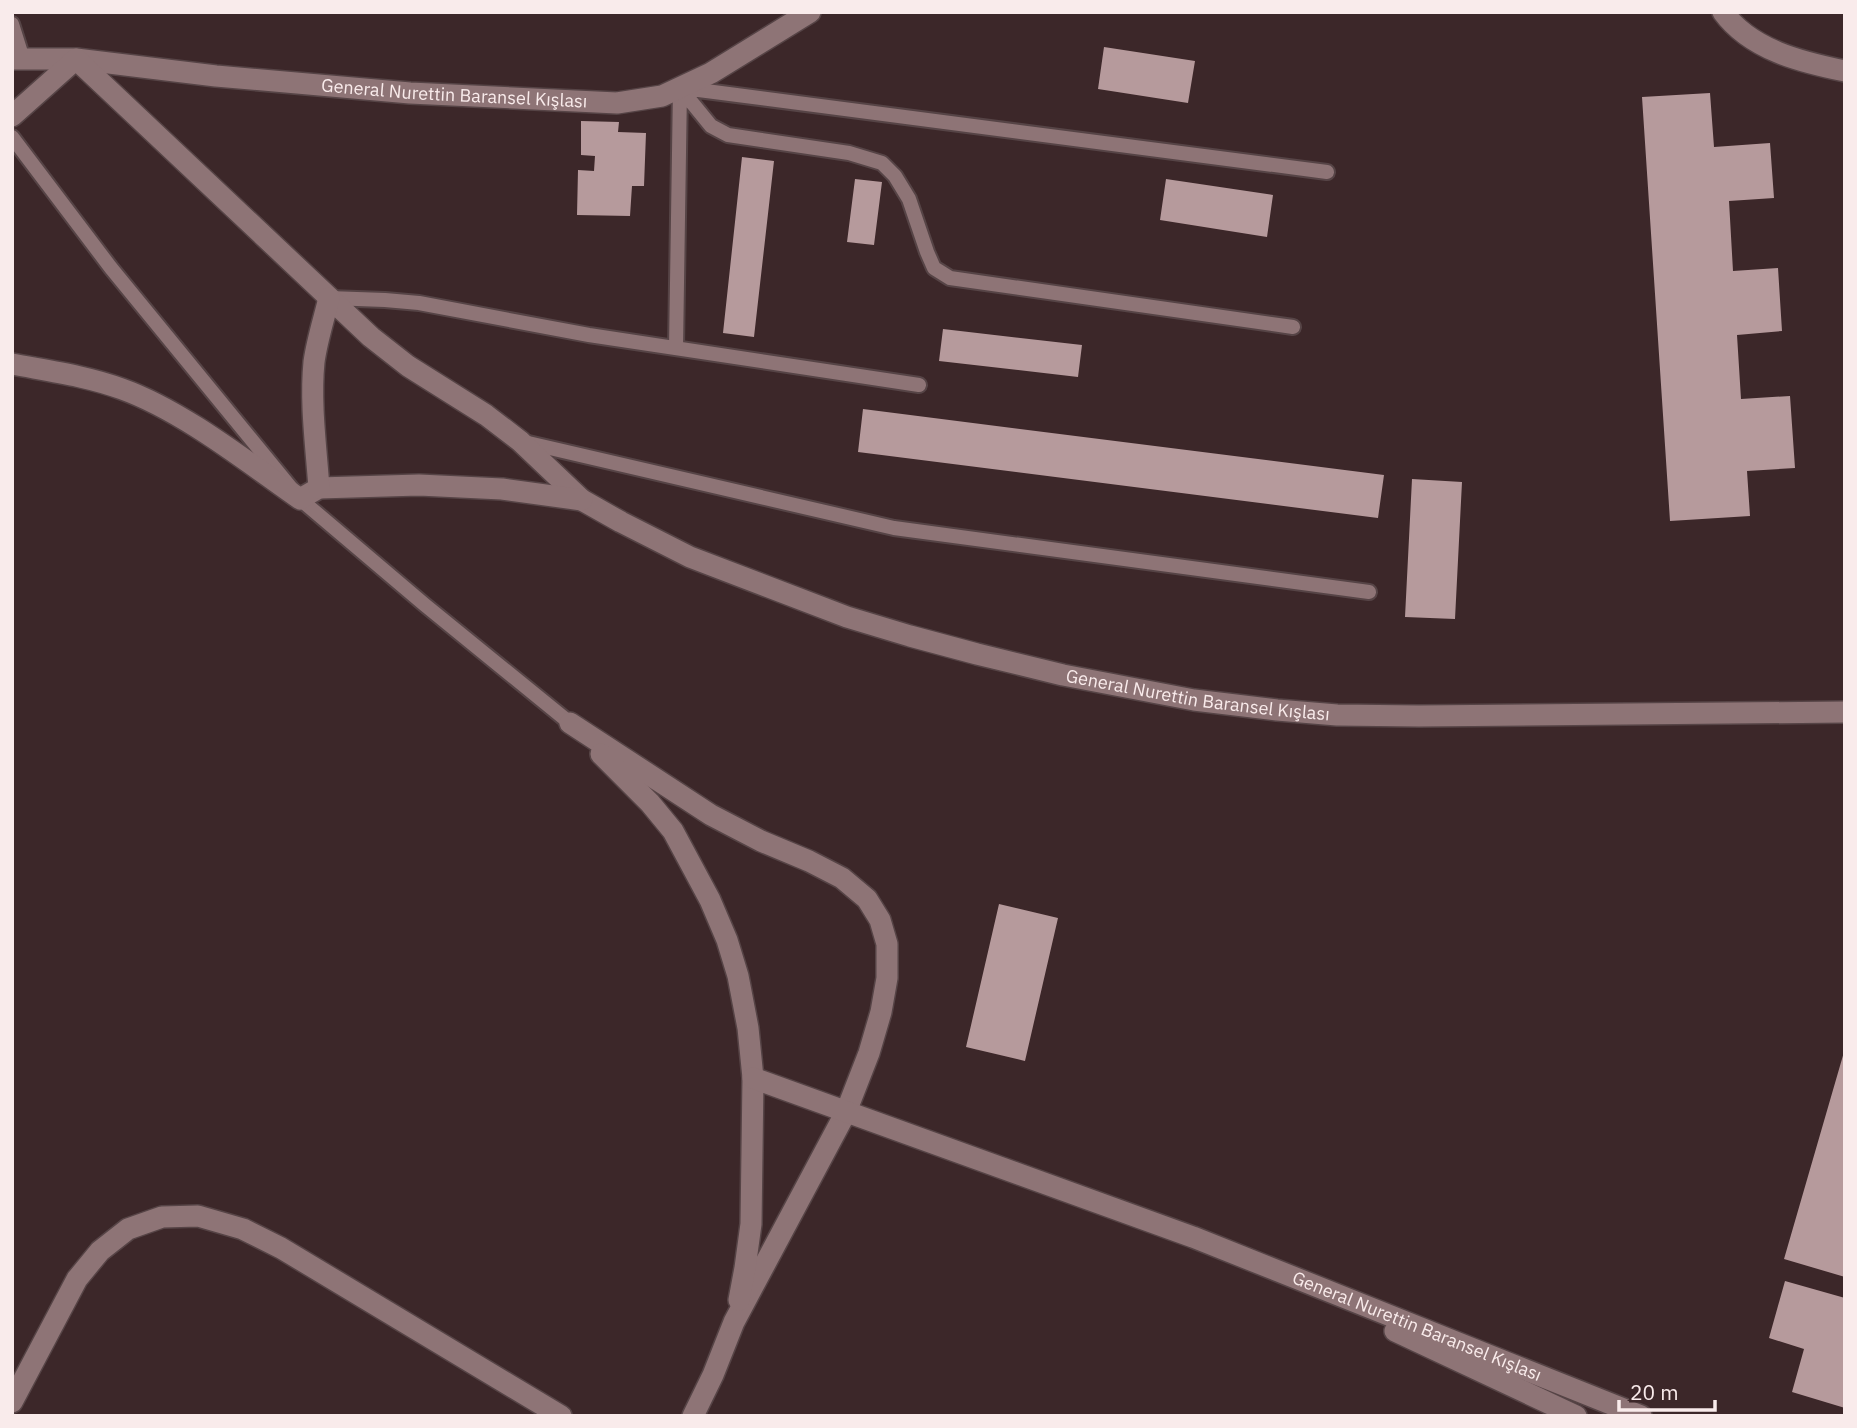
<svg xmlns="http://www.w3.org/2000/svg" width="1857" height="1428" viewBox="0 0 1857 1428" font-family="'IBM Plex Sans',sans-serif">
<style>
.building{fill:#b69a9c}
.lines{fill:none;stroke-linecap:round;stroke-linejoin:round}
.lane-casing{stroke:#564446;stroke-width:18}
.street-casing{stroke:#564446;stroke-width:24}
.lane{stroke:#8e7476;stroke-width:14}
.street{stroke:#8e7476;stroke-width:21}
.labels{text-anchor:middle;stroke-width:7;stroke-linejoin:round;paint-order:stroke}
.street-label{font-size:18px;fill:#f9ebeb;stroke:#3c2729}
</style>
<rect width="100%" height="100%" fill="#3c2729"/>
<path class="building" d="M1104,47L1195,61L1188,103L1098,89Z
M1710,93L1714,147L1770,143L1774,198L1729,201L1733,271L1778,268L1782,331L1737,335L1741,399L1790,396L1795,468L1747,471L1750,516L1670,521L1642,97Z
M581,121L619,122L618,132L646,133L644,186H632L630,216L577,215L578,170L594,171L595,156L581,155Z
M742,157L774,161L754,337L723,333Z
M855,179L882,182L874,245L847,242Z
M1166,179L1273,195L1267,237L1160,220Z
M943,329L1082,345L1078,377L939,361Z
M863,409L1384,475L1378,518L858,452Z
M1412,479L1462,482L1455,619L1405,617Z
M999,904L1058,918L1025,1061L966,1047Z
M1844,1052H1845V1277L1784,1259Z
M1785,1281L1845,1298V1408L1792,1392L1804,1349L1769,1338Z"/>
<g class="lines">
<defs>
<path id="lane" d="M12,24L23,59
M680,88L711,126L728,135L849,153L882,163L895,176L909,199L927,252L934,268L950,278L1293,327
M683,88L1327,172
M12,137L111,268L300,499L425,605L570,723
M329,298L385,300L419,303L589,335L919,385
M676,348L680,88
M524,442L894,528L1369,592"/>
<g id="street">
<path d="M1723,12C1751,50 1801,62 1845,71"/>
<path id="s1" d="M12,59H76L216,76L410,93L617,103L662,96L711,73L810,12"/>
<path id="s2" d="M12,116L76,59L371,337L408,366L486,415L520,441L582,500L621,522L690,557L847,617L910,636L977,654L1063,675L1194,700L1277,710L1337,715L1419,716L1845,712"/>
<path d="M12,364C49,371 87,376 122,389C183,411 247,462 300,499L319,488L419,485L502,489L582,500"/>
<path d="M319,488C316,446 310,403 314,362C317,340 324,319 329,298"/>
<path d="M570,723L711,815L761,841L809,861L842,878L867,899L880,920L887,944V978L881,1012L869,1053L846,1112L734,1322L713,1375L693,1416"/>
<path d="M601,754L650,803L673,831L710,900L727,940L738,976L748,1028L753,1078L751,1224L745,1268L739,1300"/>
<path id="s3" d="M753,1078L1193,1237L1641,1416"/>
<path d="M1395,1331L1576,1416"/>
<path d="M12,1402L77,1279L100,1251L128,1229L162,1217L198,1216L243,1229L281,1248L561,1416"/>
</g>
</defs>
<use href="#lane" class="lane-casing"/>
<use href="#street" class="street-casing"/>
<use href="#lane" class="lane"/>
<use href="#street" class="street"/>
</g>
<g class="labels">
<g class="street-label">
<text dy="6" stroke="none"><textPath href="#s1" startOffset="444">General Nurettin Baransel Kışlası</textPath></text>
<text dy="6" stroke="none"><textPath href="#s2" startOffset="1409">General Nurettin Baransel Kışlası</textPath></text>
<text dy="6" stroke="none"><textPath href="#s3" startOffset="709">General Nurettin Baransel Kışlası</textPath></text>
</g>
</g>
<rect width="1857" height="1428" fill="none" stroke="#f9ebeb" stroke-width="28"/>
<path d="M1619 1400v10h96v-10" fill="none" stroke="#f9ebeb" stroke-width="3.5"/>
<text x="1630" y="1400" font-size="21" fill="#f9ebeb" stroke="#3c2729" stroke-width="5" paint-order="stroke">20 m</text>
</svg>
